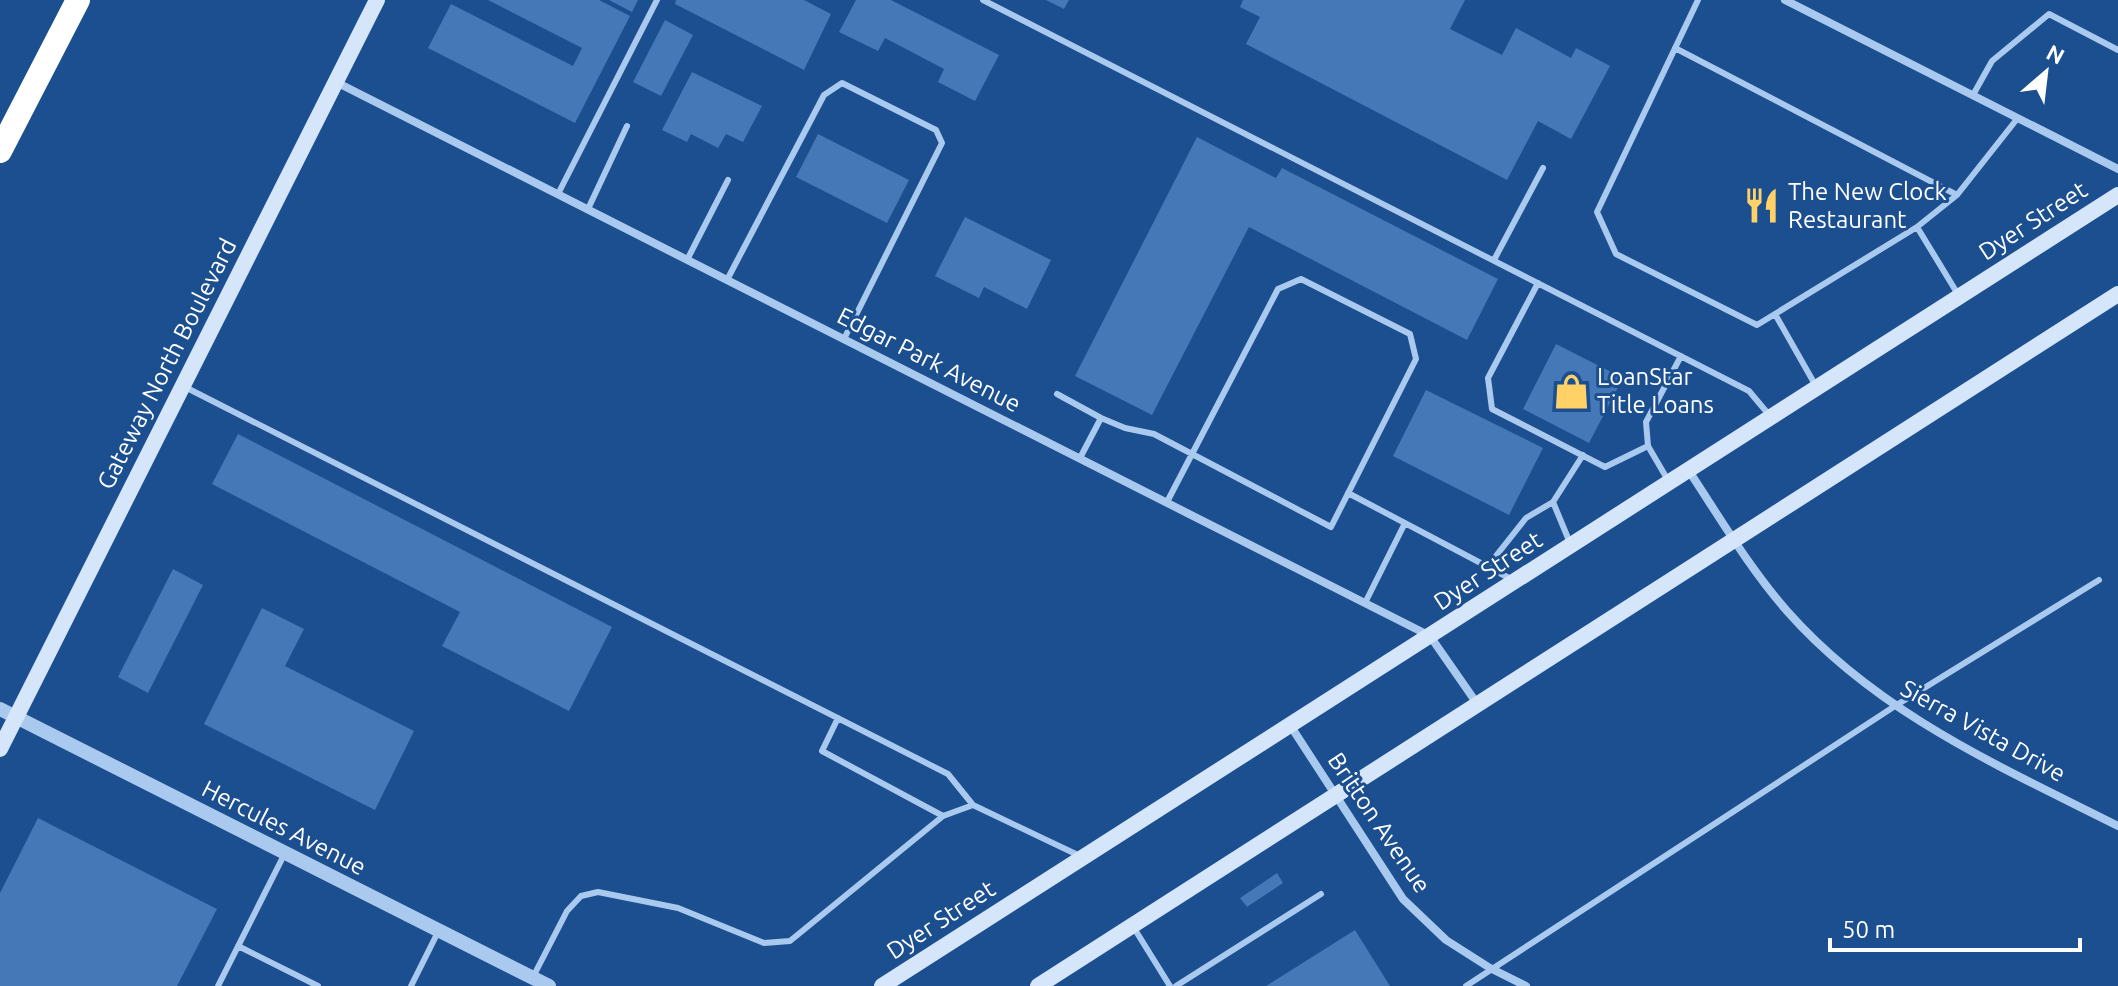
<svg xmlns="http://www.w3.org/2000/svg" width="2118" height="986" viewBox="0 0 2118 986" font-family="Ubuntu,sans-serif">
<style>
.building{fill:#4478b7}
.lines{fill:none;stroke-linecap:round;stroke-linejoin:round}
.service{stroke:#a9c9ee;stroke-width:6}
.minor{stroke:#a9c9ee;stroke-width:8}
.tertiary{stroke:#a9c9ee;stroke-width:14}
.secondary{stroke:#d6e6fa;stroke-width:16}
.motorway{stroke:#fff;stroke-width:24}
.labels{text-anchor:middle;stroke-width:6;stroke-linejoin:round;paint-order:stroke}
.poi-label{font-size:24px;fill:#fff;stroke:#1b4f8f;text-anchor:start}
.street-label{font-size:24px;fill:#fff;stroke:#1b4f8f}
</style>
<rect width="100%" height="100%" fill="#1b4f8f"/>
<path class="building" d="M488,0H599L630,16L575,123L428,48L451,4L573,66L582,48Z
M609,0H638L632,12Z
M676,0H804L831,14L804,70L675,4Z
M856,0H891L999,55L975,101L938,82L944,69L885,38L878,51L839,32Z
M1046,0H1069L1064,9Z
M1243,0H1465L1450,29L1502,55L1516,28L1571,58L1576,48L1610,66L1571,139L1538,121L1507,180L1246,44L1260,17L1240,7Z
M665,20L693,35L661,96L633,82Z
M692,72L762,106L743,142L726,134L718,148L691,134L687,142L662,130Z
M818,134L909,180L887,223L796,177Z
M1197,137L1276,178L1282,168L1498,279L1467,340L1249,227L1152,415L1075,376Z
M965,217L1051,260L1027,309L984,287L979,298L935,276Z
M1556,344L1623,378L1589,443L1523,409Z
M1426,390L1543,448L1509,515L1393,456Z
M238,434L612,627L569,711L442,646L460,612L212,484Z
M173,569L203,585L148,693L118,677Z
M262,608L304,629L285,666L414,731L375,810L204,724Z
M38,818L217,909L177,986H0V893Z
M1277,873L1283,883L1247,907L1240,898Z
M1355,930L1390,986H1266Z"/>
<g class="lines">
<path class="service" d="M983,0L1749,391L1770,416
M1698,0L1597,212L1616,254L1757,325L1917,227L1959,296
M1675,48L1957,195L1917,227
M1973,95L1992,61L2049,14L2118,50
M558,194L657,0
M1957,195L2017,119
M588,209L627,126
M687,260L728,180
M1494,260L1543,168
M727,280L824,95L842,83L936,130L942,143L844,339
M1538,283L1488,378L1492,409L1605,467L1648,446
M1775,314L1817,388
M183,386L948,774L973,805
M1057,394L1101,418
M1080,458L1101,418L1125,428L1154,434L1331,527L1416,359L1410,334L1301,279L1278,289L1167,502
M1669,482L1648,446L1646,422L1681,356
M1348,493L1511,579
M1570,543L1553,502L1583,455
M1488,566L1526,518L1553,502
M1365,603L1405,523
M838,718L822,751L943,816
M1134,928L1170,986
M238,946L318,986
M533,977L567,911L581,896L598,892L678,908L764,943L790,941L943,816L973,805L1080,856
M218,986L285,853
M411,986L439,930
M1176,986L1321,894
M1466,986L1895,706L2099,580"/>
<path class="minor" d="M1785,0L2118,169
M336,82L1430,636L1478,705
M1689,471C1720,518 1750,569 1787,611C1877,713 1999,766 2118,826
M1290,725L1403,899L1446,940L1490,968L1526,986"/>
<path class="tertiary" d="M0,709L549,986"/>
<path class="secondary" d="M0,749L377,0
M882,986L2118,195
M1038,986L2118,294"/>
<path class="motorway" d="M0,151L78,0"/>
</g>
<defs>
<symbol id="restaurant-bare" viewBox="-9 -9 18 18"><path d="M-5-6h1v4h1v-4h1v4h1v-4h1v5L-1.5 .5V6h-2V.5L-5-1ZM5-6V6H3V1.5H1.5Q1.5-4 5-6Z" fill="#ffd166" stroke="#1b4f8f" stroke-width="2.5" paint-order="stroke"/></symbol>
<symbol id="shop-bare" viewBox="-9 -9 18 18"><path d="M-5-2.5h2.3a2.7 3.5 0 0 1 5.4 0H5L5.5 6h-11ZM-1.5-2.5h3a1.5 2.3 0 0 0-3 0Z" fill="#ffd166" stroke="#1b4f8f" stroke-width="2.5" paint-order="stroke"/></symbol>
</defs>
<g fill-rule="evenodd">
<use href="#restaurant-bare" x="1736" y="180" width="51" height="51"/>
<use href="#shop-bare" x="1546" y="366" width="51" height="51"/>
</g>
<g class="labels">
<g class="poi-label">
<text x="1788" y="200">The New Clock<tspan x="1788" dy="28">Restaurant</tspan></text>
<text x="1597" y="385">LoanStar<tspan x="1597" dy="28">Title Loans</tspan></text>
</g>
<g class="street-label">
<text transform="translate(2033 221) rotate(-33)" y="8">Dyer Street</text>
<text transform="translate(929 360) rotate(27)" y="8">Edgar Park Avenue</text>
<text transform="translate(167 364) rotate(-63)" y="8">Gateway North Boulevard</text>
<text transform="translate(1488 571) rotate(-33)" y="8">Dyer Street</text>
<text transform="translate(1983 731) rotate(29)" y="8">Sierra Vista Drive</text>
<text transform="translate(1379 823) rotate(56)" y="8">Britton Avenue</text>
<text transform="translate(284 828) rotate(27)" y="8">Hercules Avenue</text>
<text transform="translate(941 920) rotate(-33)" y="8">Dyer Street</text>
</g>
</g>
<g transform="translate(2046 72) rotate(28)" stroke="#1b4f8f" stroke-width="6" paint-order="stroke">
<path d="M0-6L14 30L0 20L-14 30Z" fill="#ffffff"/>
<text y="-12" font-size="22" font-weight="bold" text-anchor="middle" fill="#ffffff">N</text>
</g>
<path d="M1830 938v12h250v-12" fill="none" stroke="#ffffff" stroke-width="4"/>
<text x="1842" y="938" font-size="24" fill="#ffffff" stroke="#1b4f8f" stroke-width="6" paint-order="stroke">50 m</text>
</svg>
